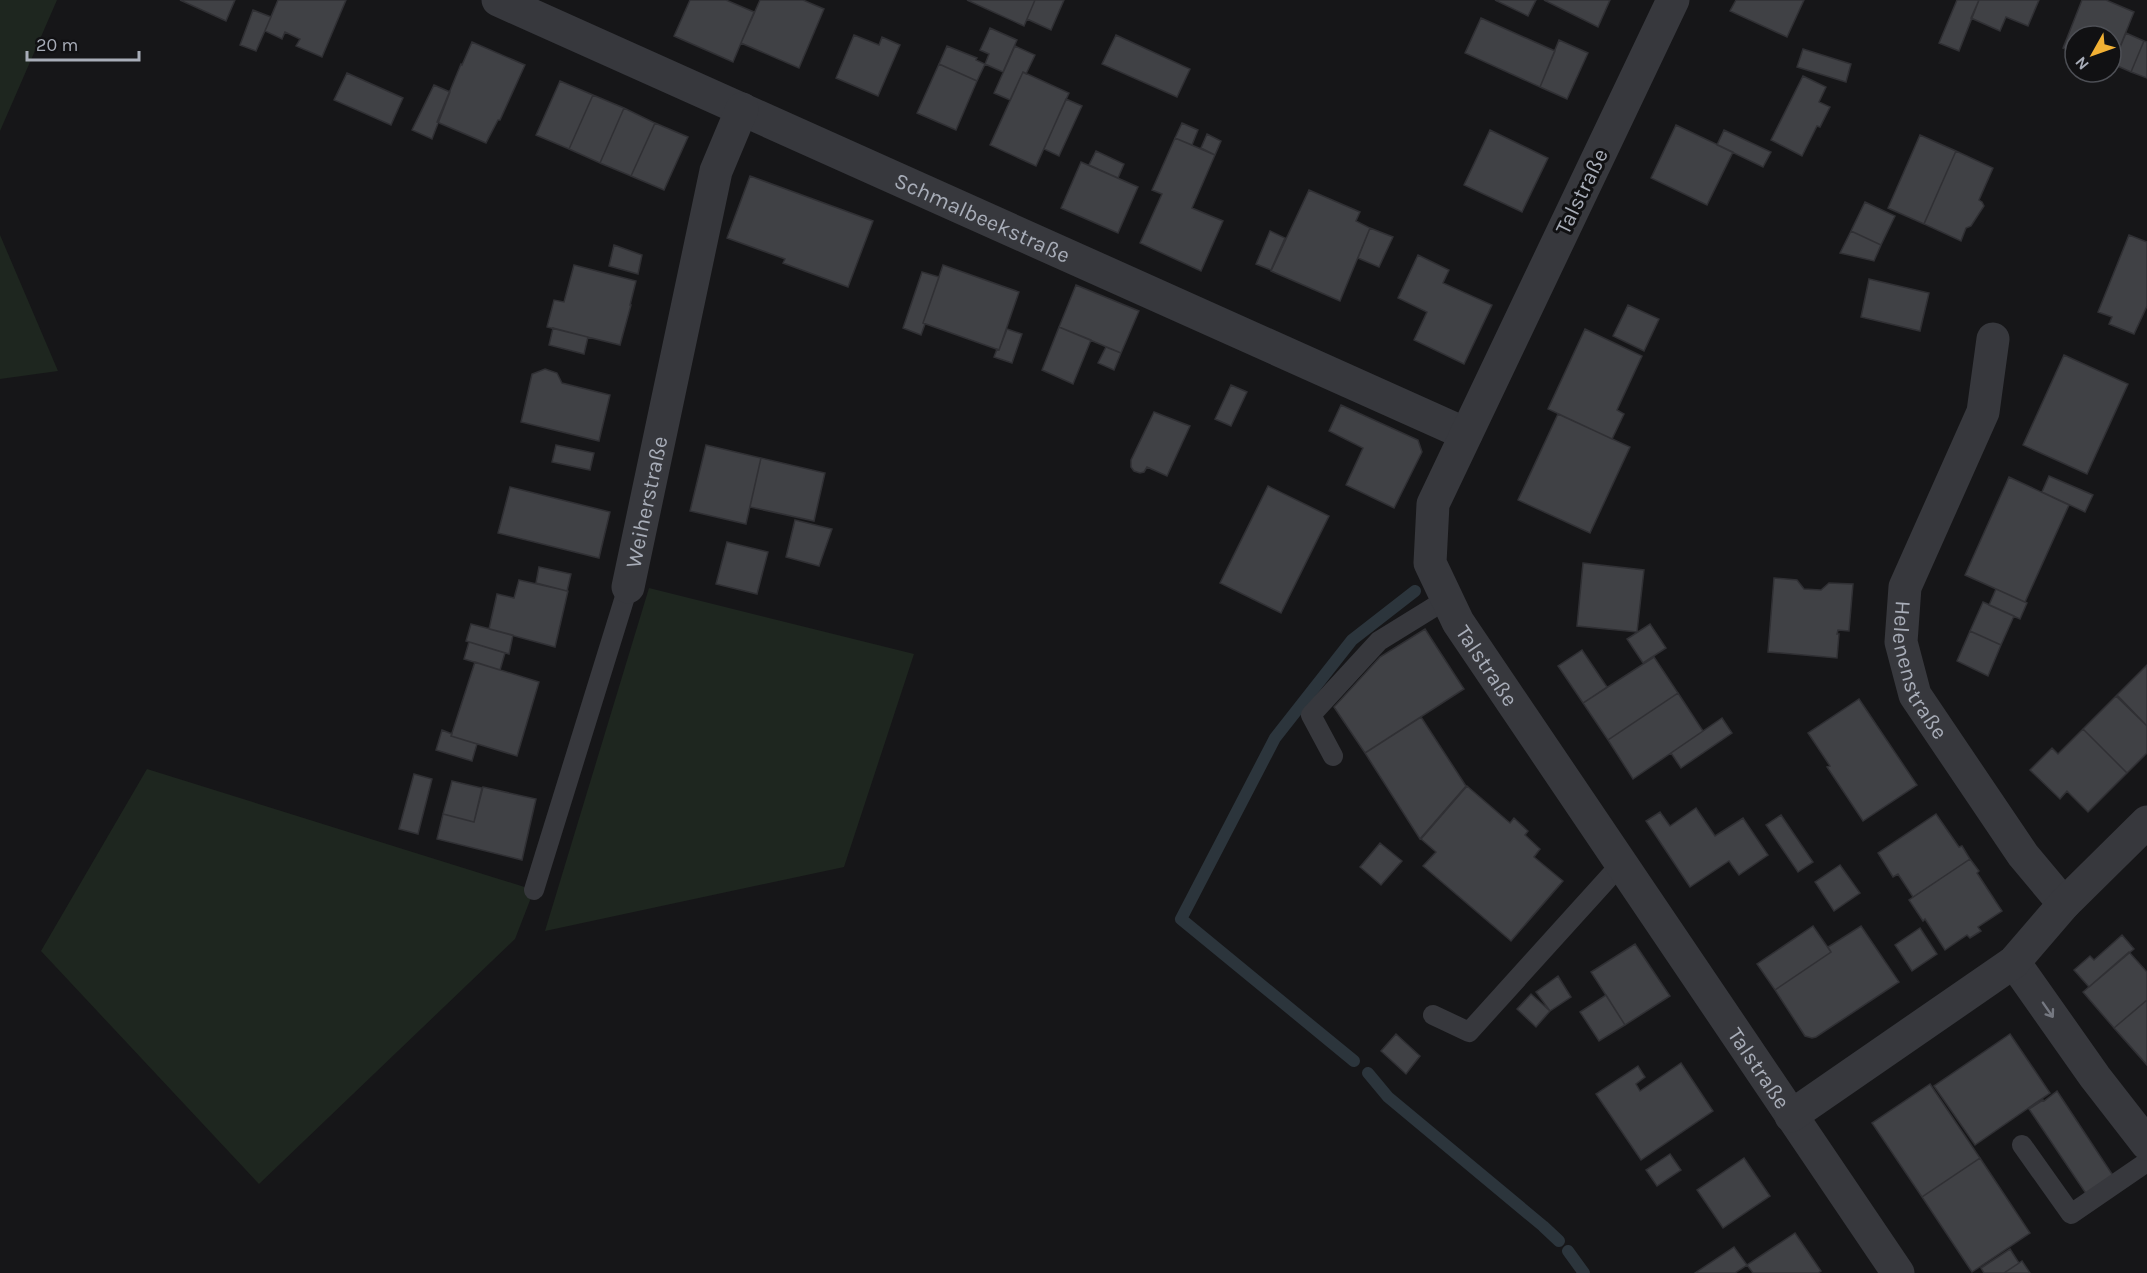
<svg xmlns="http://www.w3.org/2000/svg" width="2147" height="1273" viewBox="0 0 2147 1273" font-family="Karla,sans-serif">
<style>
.green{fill:#1e261f}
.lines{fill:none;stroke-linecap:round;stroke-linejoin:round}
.stream{stroke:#2c353c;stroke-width:12}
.building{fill:#404145;stroke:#303034;stroke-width:1.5}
.service{stroke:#37383d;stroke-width:20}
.minor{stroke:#37383d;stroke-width:33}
.oneway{stroke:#757881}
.labels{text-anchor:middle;stroke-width:6;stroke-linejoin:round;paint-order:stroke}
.street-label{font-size:22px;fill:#a8adb8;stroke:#111113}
</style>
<rect width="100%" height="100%" fill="#161618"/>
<path class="green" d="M0,0H57L0,131Z
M0,235L58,371L0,379Z
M649,588L914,654L844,867L545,931Z
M147,769L534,890L515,939L259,1184L41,951Z"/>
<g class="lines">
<path class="stream" d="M1354,1061L1181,919L1275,738L1352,640L1415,591
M1368,1073L1388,1097L1543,1226L1559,1241
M1568,1251L1584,1273"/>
</g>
<path class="building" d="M180,0H235L226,21Z
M278,0H346L322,57L296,46L300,39L285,32L282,39L265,31Z
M690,0H726L754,12L733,62L674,36Z
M760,0H803L824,9L799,68L741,43Z
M967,0H1035L1024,26Z
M1035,0H1064L1051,30L1027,19Z
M1495,0H1536L1528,16Z
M1544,0H1610L1598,27Z
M1736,0H1804L1787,37L1730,11Z
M1957,0H1979L1959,51L1939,43Z
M1979,0H2039L2028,26L2006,17L2000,31L1971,18Z
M2082,0H2106L2134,12L2111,69V36H2075V53L2063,48Z
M253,10L271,17L256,51L240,45Z
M1481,18L1555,51L1540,87L1465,53Z
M990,28L1017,40L1003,72L985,64L989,54L980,50Z
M2126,33L2144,41L2131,72L2113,64Z
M854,35L879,45L882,37L900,45L878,96L836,78Z
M1116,35L1190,69L1177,97L1102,64Z
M1559,40L1588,53L1567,99L1540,87Z
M2144,41L2147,42V78L2131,72Z
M472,42L525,65L500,120H498L486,143L437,122L461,64L462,65Z
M947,46L977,58L976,60L985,64L977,81L939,64Z
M1015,46L1035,55L1026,74L1023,72L1010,100L994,93Z
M1803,49L1851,64L1846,82L1797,67Z
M939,64L977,81L956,130L917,113Z
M1023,72L1069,93L1036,166L990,145Z
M347,73L403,98L391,125L334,100Z
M1803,76L1826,87L1819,102L1830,107L1820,127L1817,126L1802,156L1771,140Z
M560,81L593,95L569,149L536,135Z
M434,85L450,92L432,139L412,130Z
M593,95L624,108L600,163L569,149Z
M1066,99L1082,106L1059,156L1044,149Z
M624,108L655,123L631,176L600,163Z
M655,123L688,137L664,190L631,176Z
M1182,123L1198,130L1192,145L1175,138Z
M1676,125L1733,152L1707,205L1651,178Z
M1490,130L1548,158L1522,212L1464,185Z
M1724,130L1771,152L1763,167L1717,145Z
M1207,134L1221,141L1215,155L1201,148Z
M1920,135L1956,151L1924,224L1888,208Z
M1175,138L1215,155L1192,208L1223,221L1201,271L1140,243L1162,194L1152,190Z
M1096,151L1124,164L1118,178L1089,165Z
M1956,151L1993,168L1979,200L1982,202L1984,206L1971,226L1966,228L1961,241L1924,224Z
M1081,162L1138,187L1118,233L1061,208Z
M750,176L873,221L848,287L783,263L785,259L727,238Z
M1309,190L1360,212L1356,221L1370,228L1340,301L1271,271Z
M1865,202L1895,216L1881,245L1851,231Z
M1370,228L1393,237L1379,267L1358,258Z
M1270,231L1285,238L1271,270L1256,264Z
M1851,231L1881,245L1874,261L1840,253Z
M2129,235L2147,242V306L2134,334L2109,324L2112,317L2098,312Z
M614,245L642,255L638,274L609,266Z
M1418,255L1449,270L1443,283L1492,305L1464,364L1414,340L1427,312L1398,298Z
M574,265L636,281L630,305H631L620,345L547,327L554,300L564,302Z
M943,265L1019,292L999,350L923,323Z
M922,272L939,277L923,323L925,324L921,335L903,328Z
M1869,279L1929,293L1920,331L1861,317Z
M1076,285L1139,311L1121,353L1059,327Z
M1628,305L1659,319L1644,351L1613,336Z
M1059,327L1091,340L1073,384L1042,370Z
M553,328L588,337L584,354L549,345Z
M1007,329L1022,334L1012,363L994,357L997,349L999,350Z
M1585,329L1642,356L1617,410L1624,414L1612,439L1548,409Z
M1106,347L1121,353L1114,370L1098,363Z
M2064,355L2128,384L2087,474L2023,445Z
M545,369L557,373L562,383L610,395L599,441L521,422L532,374Z
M1231,385L1247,392L1231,426L1215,419Z
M1341,405L1418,440L1422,452L1394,508L1346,485L1363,448L1329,431Z
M1154,412L1190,426L1167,476L1147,467L1144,472L1140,473L1134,471L1131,467V460Z
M1558,414L1630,447L1590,533L1518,500Z
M556,445L594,453L590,470L552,462Z
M706,445L761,458L746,524L690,511Z
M761,458L825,473L814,521L750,507Z
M2049,476L2093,495L2085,512L2042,492Z
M2009,477L2069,505L2025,602L1965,575Z
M1268,486L1329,516L1281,613L1220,583Z
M510,487L610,512L599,558L498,533Z
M795,520L832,529L819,566L786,557Z
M727,542L768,552L757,594L716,584Z
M1583,563L1644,570L1637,632L1577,626Z
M539,567L571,574L567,591L536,583Z
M1774,578L1797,580L1804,589L1821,590L1829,583L1853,584L1849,631L1838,630L1837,634H1839L1837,658L1768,652Z
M519,580L568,591L555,647L489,629L497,594L514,598Z
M1996,589L2027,603L2020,619L1989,605Z
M1983,602L2014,616L2001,645L1970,631Z
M471,624L513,635L509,654L466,641Z
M1650,624L1666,648L1643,663L1627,639Z
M1425,629L1464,689L1365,753L1334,707L1380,657Z
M1970,631L2001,645L1988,676L1957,661Z
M469,642L505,653L500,670L464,659Z
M1582,650L1607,687L1583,703L1558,666Z
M1654,657L1678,693L1608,740L1583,703Z
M475,662L539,682L517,756L451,736Z
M2147,665V726L2117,695Z
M1678,693L1703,731L1633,779L1608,740Z
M2116,696L2147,726V753L2127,773L2083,729Z
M1859,699L1917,785L1863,821L1827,767L1830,766L1808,733Z
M1421,717L1466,786L1420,839L1365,753Z
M1722,718L1732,733L1681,768L1671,753Z
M2083,729L2127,773L2088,812L2067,791L2060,799L2030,770L2052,748L2058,754Z
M442,730L452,734L451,736L477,744L472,761L436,750Z
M414,774L432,779L418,834L399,829Z
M452,781L482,788L474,822L443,814Z
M1467,786L1510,823L1514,818L1528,831L1525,835L1540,849L1534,857L1563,881L1511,941L1423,866L1436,852L1421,839Z
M483,787L536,799L522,860L437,839L443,814L474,822Z
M1696,808L1715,836L1743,818L1768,855L1739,875L1729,861L1690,887L1646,821L1660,812L1670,826Z
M1936,814L1959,847L1962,846L1970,859L1913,897L1898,874L1893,877L1878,853Z
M1781,815L1813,862L1798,872L1766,825Z
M1380,843L1402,861L1381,885L1360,867Z
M1970,859L1979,871L1977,873L2002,911L1978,927L1981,931L1970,938L1967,935L1945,950L1925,919L1923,921L1909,900Z
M1840,865L1860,893L1834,911L1815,882Z
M1813,926L1831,952L1775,990L1757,964Z
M1861,926L1899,982L1816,1037L1812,1038L1805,1036L1775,990L1831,952L1828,947Z
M1920,928L1937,954L1912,971L1895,945Z
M2122,935L2134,949L2089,987L2074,970L2090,956L2094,960Z
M1635,944L1670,996L1625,1025L1591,972Z
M2129,952L2147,972V1000L2114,1028L2083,992Z
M1558,976L1571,997L1550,1011L1536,992Z
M1531,994L1550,1011L1536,1027L1517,1009Z
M1606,995L1625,1025L1599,1041L1580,1012Z
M2147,1000V1065L2114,1028Z
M1396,1034L1420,1056L1406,1074L1381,1051Z
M2010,1034L2050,1093L1975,1145L1934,1086Z
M1681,1063L1713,1111L1641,1160L1596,1094L1638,1066L1645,1077L1636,1084L1640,1091Z
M1930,1084L1980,1158L1922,1197L1872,1123Z
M2057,1091L2114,1177L2087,1195L2029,1109L2043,1100L2044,1101Z
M1670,1154L1681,1170L1657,1186L1646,1170Z
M1744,1158L1770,1196L1723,1228L1697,1190Z
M1980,1158L2030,1233L1972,1272L1922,1197Z
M1795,1233L1821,1271L1818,1273H1753L1747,1265Z
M1734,1247L1747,1265L1735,1273H1695Z
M2010,1249L2019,1263L2004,1273H1984L1981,1268Z
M2022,1261L2030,1273H2004Z"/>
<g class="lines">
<path class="service" d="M1333,756L1311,715L1379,641L1447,599
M534,890L628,587
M1433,1015L1469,1032L1621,864
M2022,1145L2071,1214L2147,1162"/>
<g class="minor">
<path id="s1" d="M498,0L1466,434"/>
<path id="s2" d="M1673,0L1433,504L1430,563L1458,622L1898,1273"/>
<path id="s3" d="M1993,339L1983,412L1905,587L1901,642L1915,695L2023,855L2064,904"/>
<path id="s4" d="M628,587L716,171L742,109"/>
<path d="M2014,962L2095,1077L2147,1144"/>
<path d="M1791,1116L2014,962L2064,904L2147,822"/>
</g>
</g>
<defs><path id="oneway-shaft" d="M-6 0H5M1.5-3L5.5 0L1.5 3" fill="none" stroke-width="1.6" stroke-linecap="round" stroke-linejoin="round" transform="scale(1.5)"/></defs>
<use class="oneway" href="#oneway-shaft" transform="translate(2048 1010) rotate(55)"/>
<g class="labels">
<g class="street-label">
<text transform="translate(1581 191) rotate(-64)" y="8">Talstraße</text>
<text dy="8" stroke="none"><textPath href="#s1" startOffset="531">Schmalbeekstraße</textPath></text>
<text dy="8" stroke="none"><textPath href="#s4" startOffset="87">Weiherstraße</textPath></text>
<text dy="8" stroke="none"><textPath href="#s2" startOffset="735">Talstraße</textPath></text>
<text dy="8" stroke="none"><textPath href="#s3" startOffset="352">Helenenstraße</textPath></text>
<text dy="8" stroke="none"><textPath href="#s2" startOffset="1221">Talstraße</textPath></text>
</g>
</g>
<g transform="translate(2093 54) rotate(230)"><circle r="28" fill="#111113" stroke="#4d4f55" stroke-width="1.5"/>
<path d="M0-4.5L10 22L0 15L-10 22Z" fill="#f2b134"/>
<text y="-9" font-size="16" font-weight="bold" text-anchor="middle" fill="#a8adb8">N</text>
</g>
<path d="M27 51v9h112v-9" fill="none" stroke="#a8adb8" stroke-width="3"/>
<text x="36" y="51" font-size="18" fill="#a8adb8" stroke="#111113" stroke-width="4.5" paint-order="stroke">20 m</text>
</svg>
